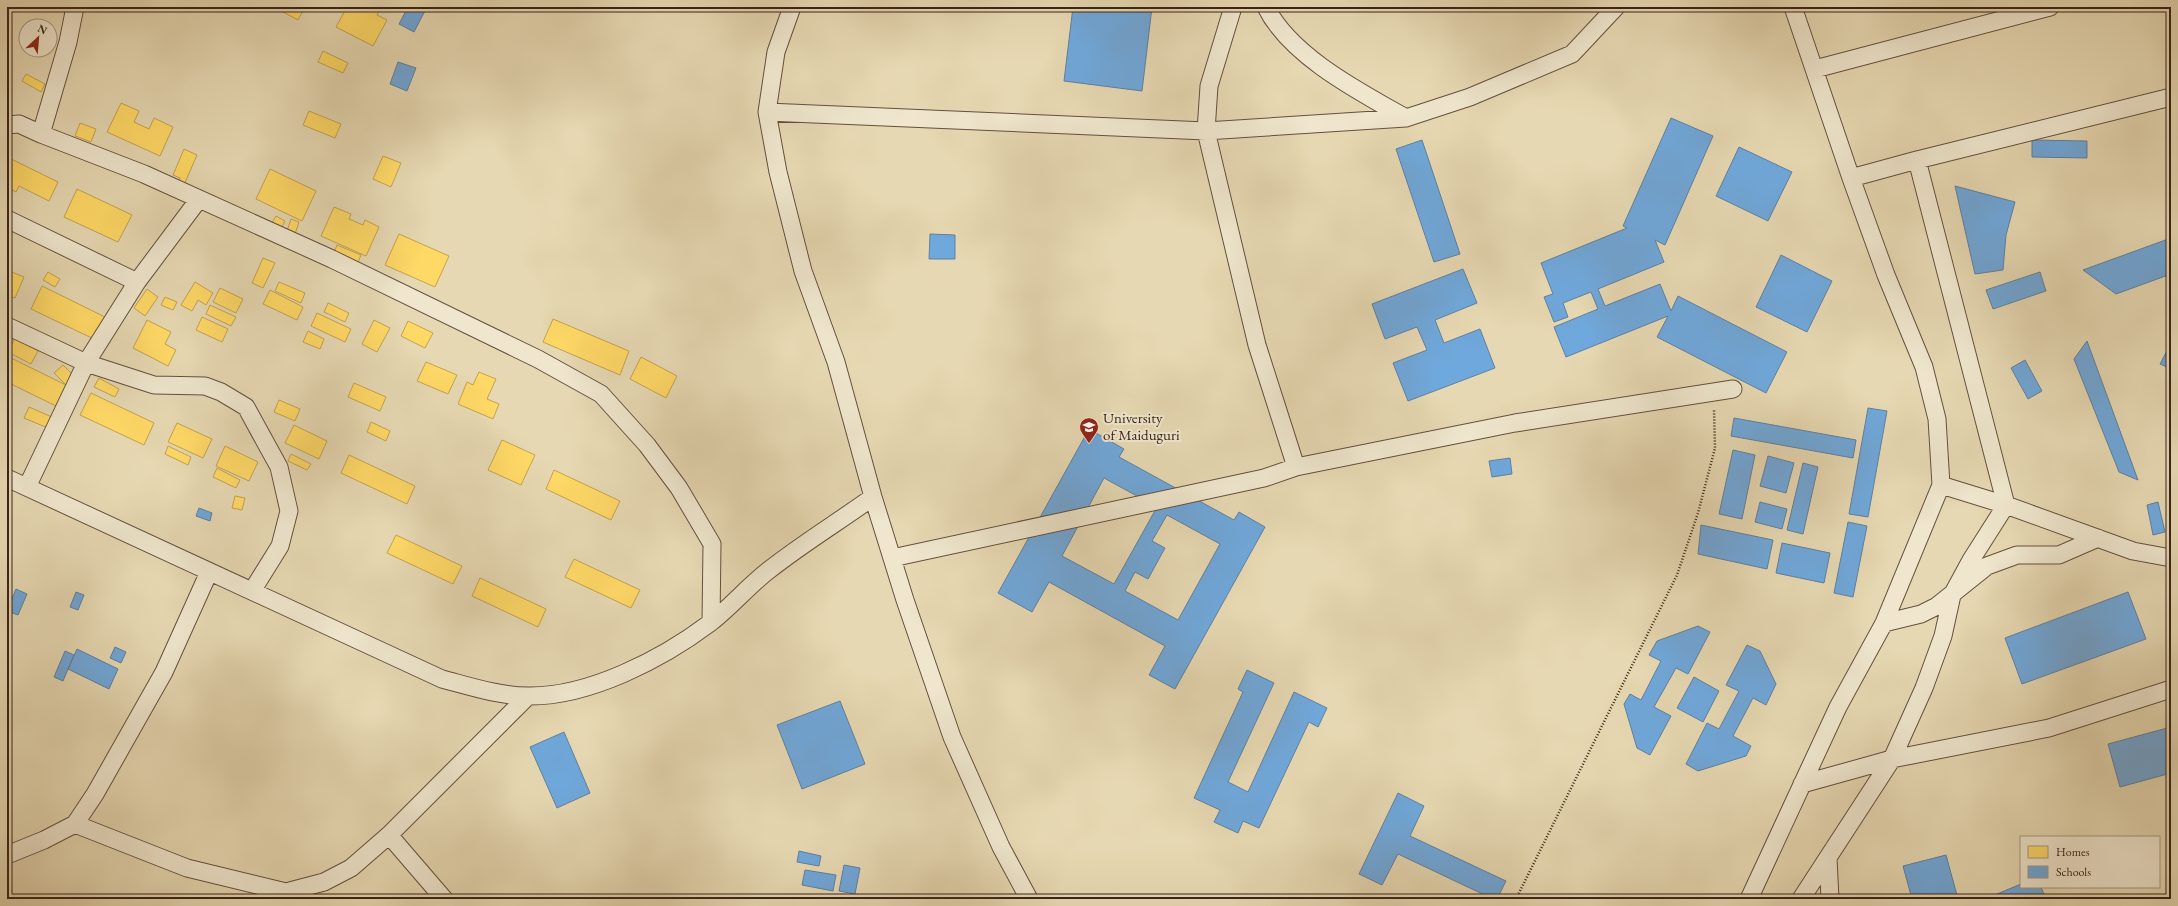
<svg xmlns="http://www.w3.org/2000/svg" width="2178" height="906" viewBox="0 0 2178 906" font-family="'EB Garamond',serif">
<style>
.homes{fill:#ffd966;stroke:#c4a24f}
.schools{fill:#6fa8dc;stroke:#5f80a2;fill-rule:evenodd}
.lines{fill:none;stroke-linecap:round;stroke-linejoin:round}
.minor-casing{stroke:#64503f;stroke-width:19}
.path{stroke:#392319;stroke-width:2.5;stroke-dasharray:1 2;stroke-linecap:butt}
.minor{stroke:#efe6cd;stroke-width:17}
.labels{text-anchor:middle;stroke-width:4;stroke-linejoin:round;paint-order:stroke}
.poi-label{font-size:15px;fill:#392319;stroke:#efe6cd;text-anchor:start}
</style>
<rect width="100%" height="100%" fill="#e6d8b2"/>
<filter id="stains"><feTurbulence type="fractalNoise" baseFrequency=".005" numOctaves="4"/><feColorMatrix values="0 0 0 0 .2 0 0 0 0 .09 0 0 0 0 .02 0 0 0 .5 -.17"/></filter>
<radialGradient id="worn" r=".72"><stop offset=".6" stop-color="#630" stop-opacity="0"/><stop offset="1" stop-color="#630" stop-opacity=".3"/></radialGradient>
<path class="homes" d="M286,7H305L298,20L283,12Z
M347,7H352L362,12L364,7L380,9L377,15L387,20L373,46L336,27Z
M323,51L348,63L343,73L318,62Z
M26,74L45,84L41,92L22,81Z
M121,103L139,111L134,122L149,129L154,118L173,127L160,156L107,132Z
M309,111L341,124L335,138L303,125Z
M80,123L96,129L91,142L75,136Z
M184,149L197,155L184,185L178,183L180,178L173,175Z
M383,156L401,163L391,187L373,179Z
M11,159L58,182L49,201L19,186L16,192L7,187V166Z
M270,169L316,191L302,221L256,199Z
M77,189L132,215L118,242L64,217Z
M334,207L351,214L349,219L363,225L365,220L379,227L366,256L321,236Z
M276,216L285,221L280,231L270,226Z
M291,219L299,222L295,234L287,231Z
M399,234L449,256L435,287L385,265Z
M337,245L361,255L357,265L333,255Z
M263,258L275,263L263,288L252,283Z
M7,270L24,277L15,298L7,295Z
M48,272L60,279L55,287L43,280Z
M195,282L213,293L206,305L198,300L192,311L181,305Z
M279,282L305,293L301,303L275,291Z
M42,286L107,318L96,340L31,309Z
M220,288L243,299L236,313L213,302Z
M147,289L158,297L145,316L134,308Z
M270,290L303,307L297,320L263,304Z
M165,297L177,302L173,310L161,305Z
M328,303L349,313L345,322L324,312Z
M210,305L236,317L231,326L206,314Z
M317,313L351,329L345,342L311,326Z
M202,317L228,329L222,342L196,330Z
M553,319L629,351L620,375L543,342Z
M147,320L171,332L165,344L176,350L168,366L133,348Z
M374,320L390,328L377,352L362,344Z
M408,321L433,333L425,348L401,336Z
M308,331L324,339L320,349L303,342Z
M15,338L38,351L31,364L8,352Z
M7,356L66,385L56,406L7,382Z
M641,357L677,376L666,398L630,379Z
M426,362L457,375L448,394L417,381Z
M63,365L75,377L66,385L54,373Z
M479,372L496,379L487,399L499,404L493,419L458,404L467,382L473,385Z
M99,378L119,389L115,397L94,387Z
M354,383L386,397L380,411L348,397Z
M91,393L154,423L144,445L80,415Z
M279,400L300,409L295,421L274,412Z
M29,407L52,417L48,428L24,418Z
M371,422L390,431L386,441L367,432Z
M177,423L212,439L203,458L168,442Z
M294,425L327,441L319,459L285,443Z
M502,440L535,455L521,485L488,470Z
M168,446L191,457L188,465L165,454Z
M225,446L258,462L249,481L216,466Z
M291,454L311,464L307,470L288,461Z
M349,455L415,486L407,504L341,473Z
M217,468L240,480L236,488L213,477Z
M554,470L620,501L611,520L546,489Z
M235,496L245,498L242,510L232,508Z
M396,535L462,566L453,584L387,553Z
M574,559L640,590L631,608L565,577Z
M480,578L546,609L538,627L472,596Z"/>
<path class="schools" d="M408,7H427L414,32L399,24Z
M1073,7H1152L1142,91L1064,81Z
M398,62L416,68L407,91L390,84Z
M1671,118L1713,136L1665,245L1655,240L1664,262L1598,289L1605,306L1660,284L1671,311L1678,296L1787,352L1766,393L1657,337L1668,316L1566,357L1554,327L1598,309L1591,292L1563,303L1568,317L1554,322L1544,297L1553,294L1541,263L1627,228L1623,226Z
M1422,140L1460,254L1434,262L1396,149Z
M2032,140L2087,141V158L2032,157Z
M1739,147L1792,172L1768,221L1716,196Z
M1955,186L2015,202L2006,235L2003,270L1975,274Z
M930,234L955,235V259H929Z
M2171,238V274L2116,294L2083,270Z
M1781,255L1832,281L1807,332L1756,307Z
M1463,269L1477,303L1435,320L1444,343L1480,329L1495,368L1408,401L1393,363L1427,350L1417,327L1385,339L1372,304Z
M2040,272L2046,291L1993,309L1986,290Z
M2087,341L2138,480L2119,472L2074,359Z
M2171,343V369L2160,364Z
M2025,360L2042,391L2028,399L2011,368Z
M1868,408L1887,411L1868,517L1849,514Z
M1734,418L1856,440L1853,458L1731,436Z
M1089,429L1124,449L1119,457L1234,520L1239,512L1265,527L1175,689L1149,675L1165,646L1049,582L1032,612L998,593ZM1104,478L1157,507L1114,584L1062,556ZM1167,515L1220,544L1178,620L1125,591L1135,572L1148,579L1165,548L1152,541Z
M1733,450L1755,455L1742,519L1719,514Z
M1768,456L1794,463L1786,493L1760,486Z
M1510,458L1512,474L1492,477L1489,461Z
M1803,463L1818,467L1803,534L1787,530Z
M1760,502L1787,509L1782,529L1755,522Z
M2158,502L2165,532L2153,535L2147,505Z
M199,508L212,513L210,521L196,516Z
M1848,522L1867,526L1853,597L1834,593Z
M1701,525L1773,540L1767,569L1698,554Z
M1782,543L1830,553L1824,583L1776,573Z
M16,589L27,594L18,615L7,611Z
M76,592L84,595L78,610L70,607Z
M2128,592L2146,639L2022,684L2005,638Z
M1698,626L1710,632L1688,674L1676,668L1654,707L1671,716L1650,755L1637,748L1624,704L1630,694L1641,700L1661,661L1649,655L1657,641Z
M1747,645L1760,651L1776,684L1766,705L1753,698L1733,736L1751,746L1746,756L1698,771L1686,764L1707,723L1719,729L1739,691L1726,685Z
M115,647L126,652L121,663L110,658Z
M77,649L118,669L109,689L68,669Z
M65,651L74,655L63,681L54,677Z
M1247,670L1274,683L1228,782L1248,792L1294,692L1327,708L1318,727L1309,722L1259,828L1243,821L1238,833L1214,822L1220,810L1194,798L1243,692L1238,689Z
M1694,677L1719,691L1703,722L1677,708Z
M840,701L865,764L802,789L777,725Z
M2171,727V773L2120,787L2108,744Z
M564,732L590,793L557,808L530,747Z
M1398,793L1424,806L1410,836L1506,881L1497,899H1493L1398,854L1382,885L1359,874Z
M799,851L821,856L819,866L797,862Z
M1946,855L1958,899H1912L1903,866Z
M844,865L860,868L855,894L839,891Z
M805,870L836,875L833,891L802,885Z
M2021,884V887H2041L2046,899H1985Z"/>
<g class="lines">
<defs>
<path id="minor" d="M75,7L68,42L41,134L144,174L332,259L538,359L601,394L647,445L679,488L712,544L711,622
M792,7L776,52L767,112L778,172L803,271L836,362L873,497L905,600L952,737L1001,847L1029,899
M1233,7L1209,86L1206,131L1257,345L1296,467L1515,423L1733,389
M1266,7C1290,56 1360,92 1406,118
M1815,69L2050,7
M767,112L1206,131L1406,118L1470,97L1572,54L1616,7
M7,125L19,124L41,134
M1851,178L1917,160L2171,97
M7,219L137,282
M7,326L86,363L154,385L205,386L221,392L246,407L279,467L289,511L280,546L252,591
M7,478L442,679C469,686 499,696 528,696C589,697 662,659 710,623C731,607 748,586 769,570C802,544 838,522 873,497
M1941,485L2006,505L2133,551L2171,558
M27,487L86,363L137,282L199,199
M892,558L1264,478L1296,467
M1884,623L1921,614L1937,606L1987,566L2017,555H2059L2098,538
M1802,784L1892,759L2049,728L2171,689
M75,824L187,868L286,892L324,882L351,868L389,835L528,696
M389,835L444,899
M7,855L44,840L75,824L95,794L164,672L209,572
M1828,858L1830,899
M1749,899L1838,707L1884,623L1941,485L1937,419L1924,367L1886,275L1851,178L1793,7
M1801,899L1892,759L1924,688L1943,636L1952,595L1971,560L2006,505L1917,160"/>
</defs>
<use href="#minor" class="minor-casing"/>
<path class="path" d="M1516,899L1677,575L1698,513L1715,448L1714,409"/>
<use href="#minor" class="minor"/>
</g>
<defs>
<symbol id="university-pin" viewBox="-11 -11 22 30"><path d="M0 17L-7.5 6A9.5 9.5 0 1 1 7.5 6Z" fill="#8f2418" stroke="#efe6cd"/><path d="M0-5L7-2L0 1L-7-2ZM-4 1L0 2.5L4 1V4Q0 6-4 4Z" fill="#fff"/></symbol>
</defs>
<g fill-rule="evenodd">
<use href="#university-pin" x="1078" y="416" width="22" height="30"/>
</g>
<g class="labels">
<g class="poi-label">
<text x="1103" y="423">University<tspan x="1103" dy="17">of Maiduguri</tspan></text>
</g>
</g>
<rect width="2178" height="906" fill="none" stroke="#e6d8b2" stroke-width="24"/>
<rect x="8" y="8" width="2162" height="890" fill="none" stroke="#392319" stroke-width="2"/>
<rect x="12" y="12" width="2154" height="882" fill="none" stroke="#392319"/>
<rect x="2020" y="836" width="140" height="52" fill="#efe6cd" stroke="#a69885"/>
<rect x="2028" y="846" width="20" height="12" fill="#ffd966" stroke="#a69885"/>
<text x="2056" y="856" font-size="12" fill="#392319">Homes</text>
<rect x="2028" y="866" width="20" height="12" fill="#6fa8dc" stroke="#a69885"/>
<text x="2056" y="876" font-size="12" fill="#392319">Schools</text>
<g transform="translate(38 38) rotate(26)"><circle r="19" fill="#efe6cd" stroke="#a69885"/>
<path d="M0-3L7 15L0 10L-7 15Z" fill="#8f2418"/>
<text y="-6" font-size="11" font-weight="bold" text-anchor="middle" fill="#392319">N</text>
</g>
<rect width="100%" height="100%" filter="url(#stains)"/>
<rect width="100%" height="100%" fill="url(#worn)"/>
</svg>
